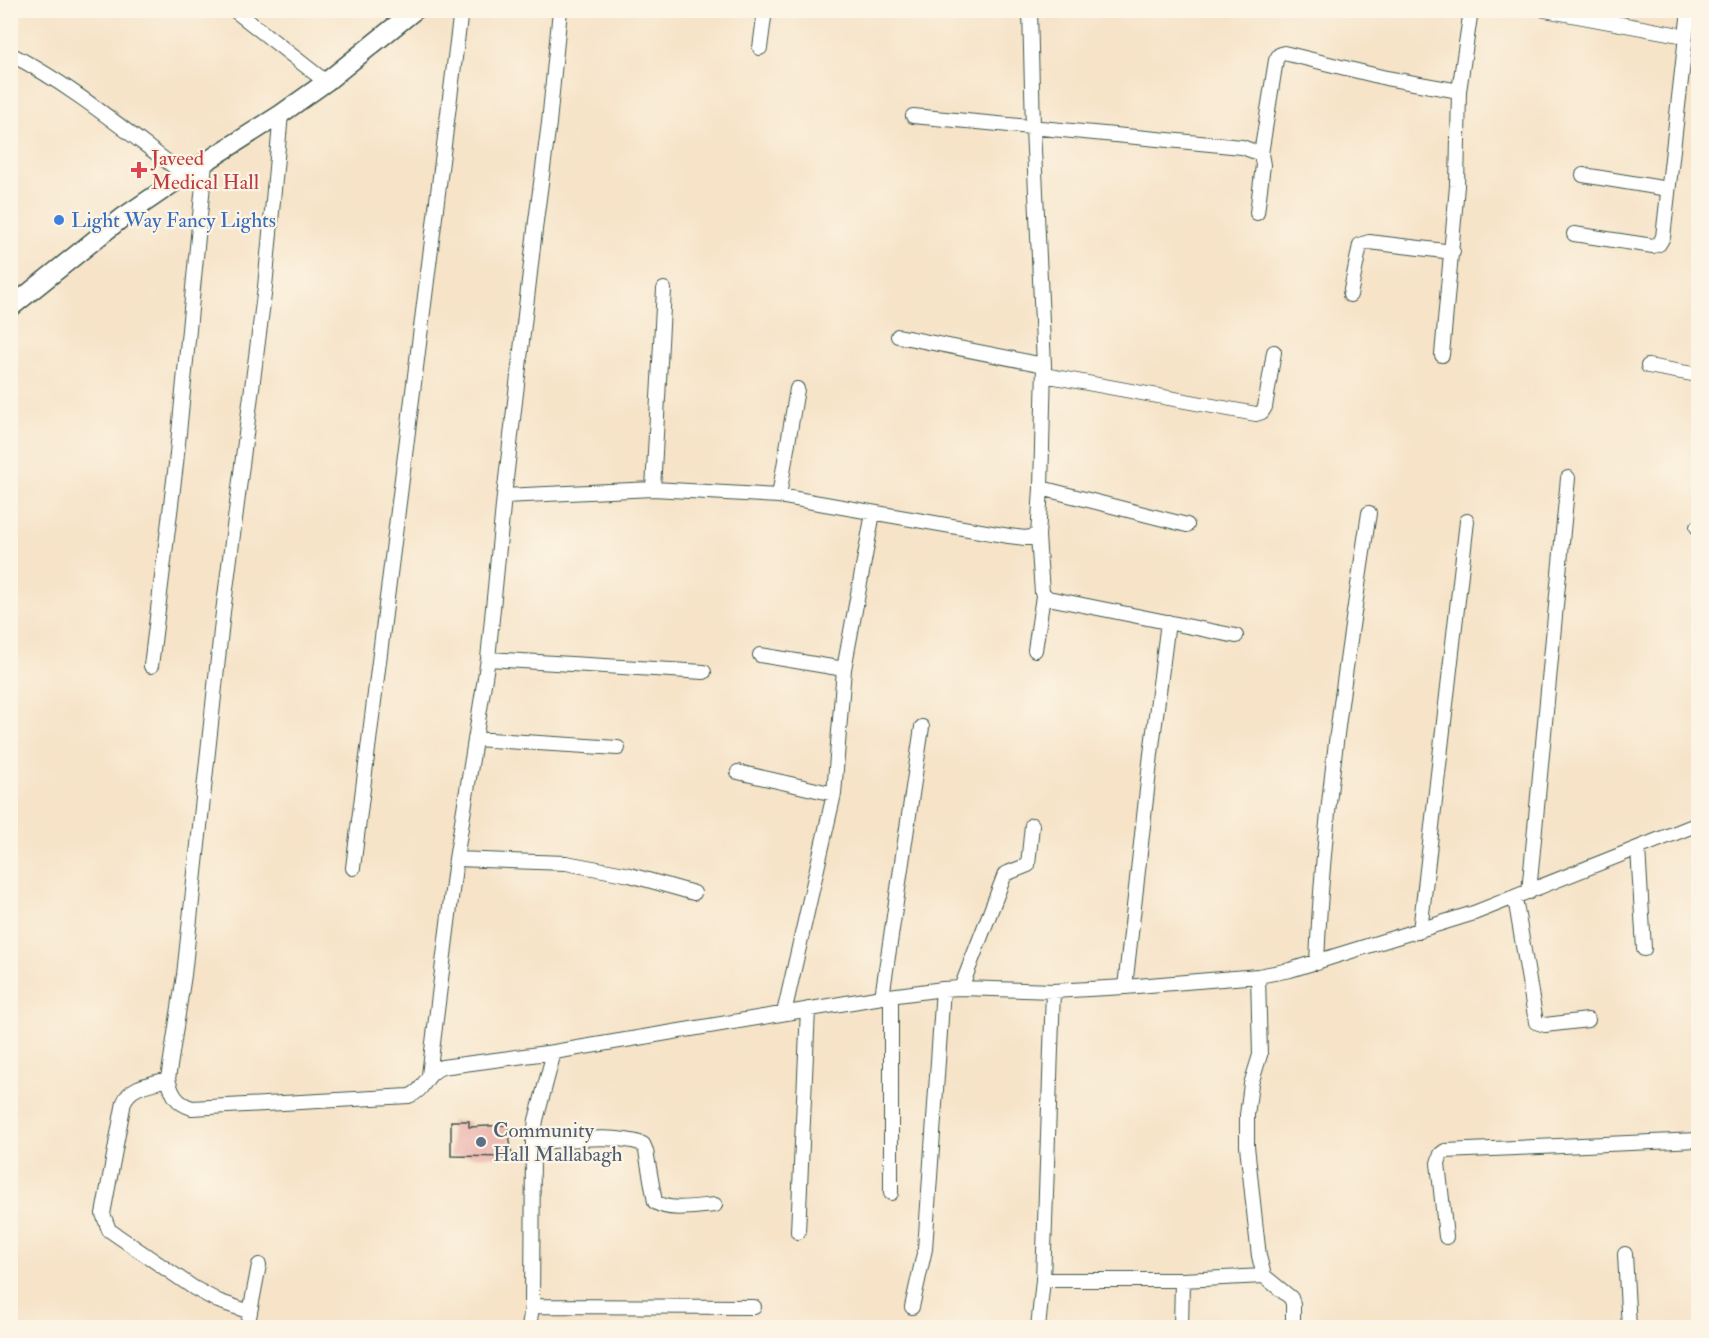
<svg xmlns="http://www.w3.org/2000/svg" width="1709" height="1338" viewBox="0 0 1709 1338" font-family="'IM FELL Double Pica',serif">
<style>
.building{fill:#e8a9a4}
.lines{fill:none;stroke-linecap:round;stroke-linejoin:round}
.street-casing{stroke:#3f564a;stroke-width:16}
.secondary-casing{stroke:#3f564a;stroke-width:21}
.street{stroke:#fff;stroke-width:14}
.secondary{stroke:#fff;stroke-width:18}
.health-dot{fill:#e0444e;stroke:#fcf5e5;stroke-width:2}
.shop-dot{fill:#3f7fe0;stroke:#fcf5e5;stroke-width:2}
.service-dot{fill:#5c6f8a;stroke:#fcf5e5;stroke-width:2}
.labels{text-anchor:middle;stroke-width:4.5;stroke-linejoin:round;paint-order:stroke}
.health-label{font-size:21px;fill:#be3a42;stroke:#fcf5e5;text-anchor:start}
.shop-label{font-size:21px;fill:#366cbe;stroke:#fcf5e5;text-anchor:start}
.service-label{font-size:21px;fill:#4e5e75;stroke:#fcf5e5;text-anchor:start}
</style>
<rect width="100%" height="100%" fill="#fcf5e5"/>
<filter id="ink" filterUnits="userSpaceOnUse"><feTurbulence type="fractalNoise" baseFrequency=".0167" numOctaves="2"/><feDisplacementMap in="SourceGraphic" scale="12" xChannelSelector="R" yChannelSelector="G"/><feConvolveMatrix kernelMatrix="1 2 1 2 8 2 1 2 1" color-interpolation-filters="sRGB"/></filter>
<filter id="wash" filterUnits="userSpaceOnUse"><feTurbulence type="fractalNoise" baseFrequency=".008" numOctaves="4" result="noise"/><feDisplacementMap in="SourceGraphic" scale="24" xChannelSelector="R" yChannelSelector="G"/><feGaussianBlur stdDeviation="1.35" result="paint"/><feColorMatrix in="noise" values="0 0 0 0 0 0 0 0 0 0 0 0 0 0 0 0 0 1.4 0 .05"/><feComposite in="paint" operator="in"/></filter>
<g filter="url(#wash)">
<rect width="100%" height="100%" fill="#f6e3c8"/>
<g id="blocks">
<path class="building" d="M451,1121H469V1127L508,1125L512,1157L451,1156Z"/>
</g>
</g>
<g filter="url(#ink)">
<use href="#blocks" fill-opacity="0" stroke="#3f564a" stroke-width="1.5"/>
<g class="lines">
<defs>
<path id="street" d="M234,10L326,82
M1030,10L1033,128L1044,365L1041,488L1038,536L1042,593L1048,598L1236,636
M1545,10L1685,36
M760,48L765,10
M10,54C70,84 131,135 185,175
M281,114L265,287L223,612L184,975L168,1079C172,1094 176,1103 192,1108L409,1096C426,1090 423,1075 442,1067L554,1052L882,997L943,989L961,988L1053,991L1125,987L1258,976L1290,970L1474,913L1698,824
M913,116L1242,147L1261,154L1263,165L1257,213
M1261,154L1276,60L1279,55L1284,53L1386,78L1459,91
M1583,175L1668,189
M1574,234L1653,246L1659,244L1663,237L1689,10
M1350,295L1360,245L1369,242L1453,252
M898,336L1044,365
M1442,355L1457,186L1459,91L1471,10
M1648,366L1698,375
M1044,375L1256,414L1262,412L1265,407L1274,352
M1041,488L1187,525
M653,489L664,289
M504,496L653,489L779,496L1009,536L1025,538L1038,536
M779,496L797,389
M1697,527H1698
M1035,650L1043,596
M760,655L844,669
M488,659L704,672
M151,666L176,464L205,164
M475,739L618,748
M738,772L834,794
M1638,848L1644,949
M456,859L566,863L630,875L694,893
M353,868L461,10
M1529,892L1568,478
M1515,898L1536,1022L1545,1025L1588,1020
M1420,931L1467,521
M1317,963C1323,811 1346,663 1369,513
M1258,976L1260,1055L1251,1084L1247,1115V1146L1256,1230L1259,1256L1264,1276L1291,1298L1293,1304V1328
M1125,987L1151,754L1168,622
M961,988L1005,874L1028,865L1032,825
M891,996V1193
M882,997L922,727
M784,1013L834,794L844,669L873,513
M429,1075L456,859L488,659L504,496L536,221L549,123L560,10
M168,1079C152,1084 131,1085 124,1102L103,1214L109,1230L194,1288L218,1301L250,1312
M533,1142C567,1141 611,1133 643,1144L646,1151L655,1202C670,1212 698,1206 715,1205
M798,1232L808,1009
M1446,1237L1438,1163L1441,1154L1445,1151L1698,1140
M1625,1254L1629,1328
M1043,1280H1182L1264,1276
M532,1306L754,1307
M912,1307L925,1249L943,989
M247,1328L259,1265
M529,1328L532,1306L533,1142L536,1120L554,1052
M1038,1328L1043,1280L1053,991
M1181,1328L1182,1280"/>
<path id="secondary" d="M10,308L122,218L185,175L281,114L326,82L415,10"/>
</defs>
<use href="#street" class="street-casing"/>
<use href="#secondary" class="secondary-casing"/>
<use href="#street" class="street"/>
<use href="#secondary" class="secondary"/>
</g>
</g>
<path class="health-dot" d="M136 161h6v6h6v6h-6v6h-6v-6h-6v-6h6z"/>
<circle class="shop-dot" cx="59" cy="220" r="6"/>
<circle class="service-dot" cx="481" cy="1142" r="6"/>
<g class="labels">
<g class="health-label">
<text x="151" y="165">Javeed<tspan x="151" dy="24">Medical Hall</tspan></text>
</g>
<g class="shop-label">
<text x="71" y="227">Light Way Fancy Lights</text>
</g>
<g class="service-label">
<text x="493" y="1137">Community<tspan x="493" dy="24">Hall Mallabagh</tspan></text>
</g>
</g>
<rect width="1709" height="1338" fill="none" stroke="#fcf5e5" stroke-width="36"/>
</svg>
